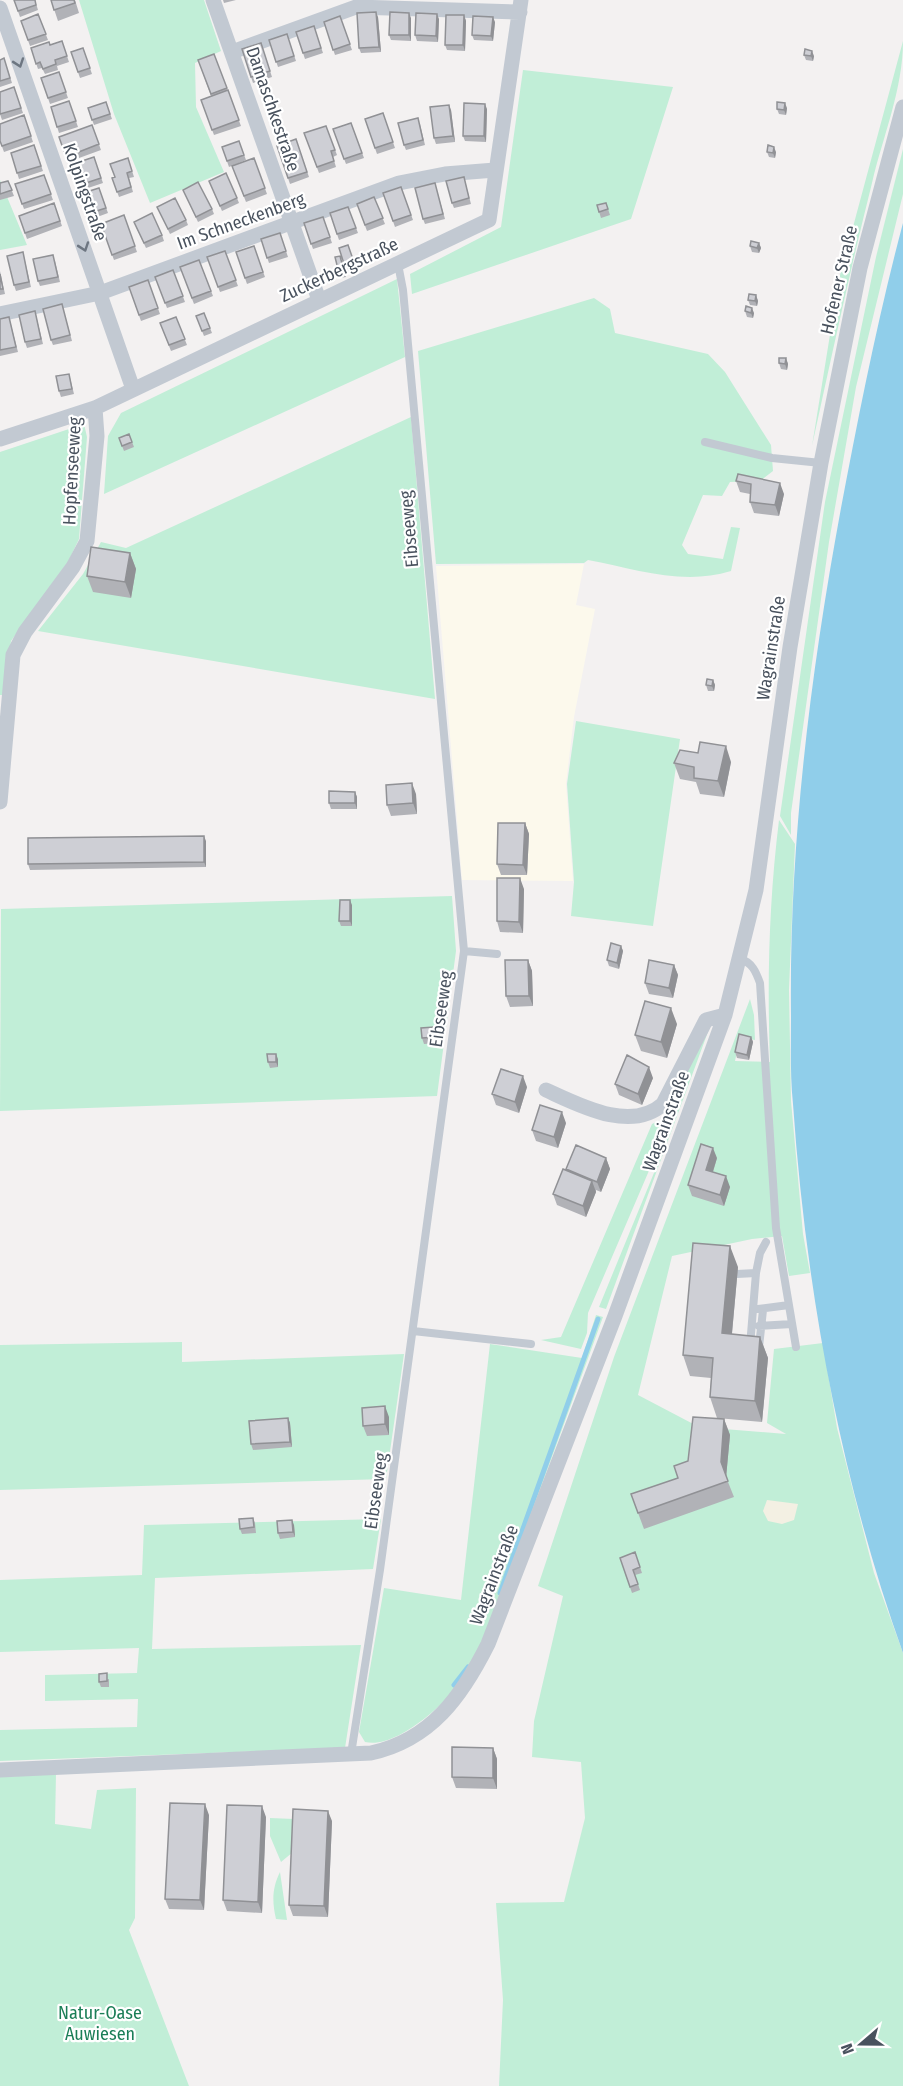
<svg xmlns="http://www.w3.org/2000/svg" width="903" height="2086" viewBox="0 0 903 2086" font-family="'Fira Sans Condensed',sans-serif">
<style>
.commercial{fill:#fcf9ec}
.green{fill:#c1eed7}
.sand{fill:#f3f0e3}
.water{fill:#90ceea}
.lines{fill:none;stroke-linecap:round;stroke-linejoin:round}
.stream{stroke:#90ceea;stroke-width:5}
.lane{stroke:#c2c9d2;stroke-width:8}
.street{stroke:#c2c9d2;stroke-width:15}
.wall{fill:#b1b2b7}
.shaded-wall{fill:#909195}
.building{fill:#cecfd5;stroke:#909195;stroke-width:1.5}
.oneway{stroke:#6d7681}
.labels{text-anchor:middle;stroke-width:4.5;stroke-linejoin:round;paint-order:stroke}
.street-label{font-size:18px;fill:#49525e;stroke:#fff}
.park-label{font-size:18px;fill:#1b7e57;stroke:#fff}
</style>
<rect width="100%" height="100%" fill="#f3f1f1"/>
<path class="commercial" d="M584,564L576,605L595,609L574,717L566,784L573,881L462,880L436,566Z"/>
<path class="green" d="M79,0H204L221,51L195,63L196,107L224,172L150,203L114,114Z
M903,41C903,89 883,136 872,183C850,271 831,358 812,446L839,279Z
M523,70L673,87L631,219L412,294L410,274L501,227Z
M903,149V194L856,387L829,542L791,813V835L780,816L825,502L876,257Z
M0,180L27,245L0,250Z
M397,279L405,357L104,494L108,436L121,413Z
M594,298L610,309L615,333L708,354L725,372L771,445L773,471L760,481L730,482L722,496L703,495L682,545L688,554L723,559L731,527L740,528L731,571C683,586 636,569 588,560L584,563L436,564L418,351Z
M411,417L435,699L38,631L83,574L101,542L126,548Z
M84,424L87,437L79,539L68,562L11,641L4,695H0V452Z
M576,721L680,739L653,926L571,916L574,882L567,784Z
M779,820L795,844L789,990L791,1101L803,1234L810,1273L789,1276L782,1236L752,1239L672,1256L638,1395L699,1427L786,1434L767,1423L774,1349L823,1343L837,1428L874,1573L903,1653V2086H499L503,2000L496,1903L564,1902L585,1818L581,1762L532,1757L534,1721L563,1596L538,1586L614,1357L750,999L754,1015L755,1040L740,1037L735,1061L770,1062C767,980 769,901 779,820Z
M452,896L456,951L437,1096L0,1111L1,909Z
M709,1029L606,1309L599,1307L665,1146L667,1137L664,1117L671,1108L706,1031Z
M656,1122L660,1128V1145L588,1313L587,1333L581,1349L541,1340L561,1337L652,1124Z
M596,1315L603,1317L487,1635C481,1647 476,1661 469,1672C452,1698 398,1750 365,1742L359,1732L384,1588L461,1600L490,1344L582,1358Z
M182,1342V1362L404,1354L386,1479L0,1490V1345Z
M381,1519L373,1569L155,1578L152,1649L361,1645L345,1748L0,1761V1730L137,1727L138,1699L45,1701V1675L137,1673L139,1648L0,1652V1580L142,1575L144,1525Z
M56,1774L55,1824L91,1829L97,1790L136,1788L135,1918L129,1930L189,2086H0V1777Z
M270,1818L294,1819L293,1852L281,1862L270,1836Z
M280,1872L287,1920L276,1919C272,1902 272,1888 280,1872Z"/>
<path class="sand" d="M767,1500L798,1504L794,1520L782,1524L768,1521L763,1511Z"/>
<path class="water" d="M903,223V1653C840,1477 806,1290 793,1104C790,1075 791,1045 791,1016C789,845 810,676 841,508C859,413 878,317 903,223Z"/>
<g class="lines">
<path class="stream" d="M500,1593L598,1319
M454,1685L468,1667"/>
<path class="lane" d="M705,442L772,458L821,463
M464,951L497,954
M740,959C752,962 756,972 760,983L776,1228L796,1347
M737,1274L756,1273L760,1253L766,1242
M758,1309L789,1305
M759,1326L792,1324
M413,1331L531,1344
M750,1346L756,1273
M759,1347L763,1310
M351,1754L380,1570L464,951L403,290L398,264"/>
<path class="street" d="M213,0L319,300
M0,8L133,389
M232,52L356,7L520,12
M0,314L100,293L399,183L445,174L495,170
M0,439L95,408L489,220L521,0
M0,802L13,655L25,632L73,567L87,541L97,436L95,408
M546,1090C579,1105 631,1133 663,1104L706,1020L725,1015
M0,1770L371,1753C431,1740 462,1696 488,1644L615,1316L725,1015L756,890L790,647L821,463L860,268L903,107"/>
</g>
<path class="wall" d="M14,0H35L38,10L20,17Z
M51,0H75L79,13L58,21Z
M223,0H236L224,3Z
M38,14L48,40L30,46L21,21Z
M464,15L466,21L465,51L447,50L445,45Z
M340,16L352,50L335,55L324,22Z
M378,17L381,52L361,53L359,48Z
M411,18V41L391,40L389,35Z
M439,19L438,42L417,41L415,35Z
M495,22L493,41L474,40L472,35Z
M314,26L323,53L305,59L296,32Z
M287,34L296,61L278,67L269,40Z
M62,41L69,62L57,66L58,70L45,74L42,68L38,69L31,48L50,45Z
M261,43L272,77L253,83L242,49Z
M83,48L92,74L80,78L71,52Z
M214,54L241,126L214,135L201,100L211,96L198,60Z
M804,55L814,56L813,61L806,60Z
M4,58L12,83L0,87V60Z
M59,72L68,98L50,104L41,78Z
M14,87L23,113L2,120L0,114Z
M69,101L78,127L59,133L51,107Z
M106,102L112,119L94,125L88,108Z
M787,108L786,115L779,114L777,109Z
M487,109L486,142L465,141L463,136Z
M451,110L455,142L436,144L434,138Z
M383,113L395,148L377,154L365,119Z
M24,115L33,142L4,152L0,141Z
M351,123L364,158L346,164L333,129Z
M420,124L425,145L406,150L404,145Z
M92,125L101,150L68,162L59,137Z
M326,126L337,155L333,157L336,167L319,173L304,133Z
M296,139L309,177L290,184L277,146Z
M239,141L246,160L229,167L222,147Z
M34,145L43,171L19,179L11,153Z
M767,152H776L775,158L769,157Z
M94,157L103,183L79,191L70,165Z
M128,158L134,177L129,178L133,192L119,197L112,178L115,177Z
M254,158L267,194L246,202L232,166Z
M44,175L53,200L24,209L15,184Z
M464,177L471,204L454,208L452,203Z
M8,181L14,196L0,200V183Z
M435,183L445,219L425,224L423,219Z
M211,186L237,198L239,203L222,211Z
M401,187L413,220L395,227L383,193Z
M99,188L108,213L89,220L80,194Z
M183,190L212,209L214,214L198,222Z
M374,197L385,224L367,231L357,204Z
M54,203L62,226L27,239L19,216Z
M606,203L610,215L601,218L597,205Z
M157,207L186,220L188,225L170,234Z
M348,207L358,233L339,240L330,213Z
M124,215L137,252L114,260L101,224Z
M323,217L332,243L313,249L304,223Z
M136,227L162,235L164,241L146,248Z
M280,233L288,257L269,263L261,239Z
M759,243L761,248L759,253L752,252L750,246Z
M348,245L357,270L347,273L339,248Z
M254,246L265,277L247,284L236,252Z
M225,251L238,286L220,292L207,257Z
M23,252L31,287L16,291L14,285Z
M340,256L346,277L341,278L335,257Z
M199,260L213,296L194,304L180,267Z
M55,261L60,282L40,286L38,281Z
M173,270L185,302L167,308L155,277Z
M0,271L5,294L0,295Z
M148,280L160,314L141,321L129,287Z
M756,295L758,301L757,306L750,305L748,300Z
M62,304L72,341L53,345L51,340Z
M35,311L43,344L27,348L25,342Z
M745,311L754,313L753,318L747,317Z
M204,313L212,333L204,336L196,316Z
M9,317L18,352L0,356V319Z
M176,317L187,345L171,351L160,323Z
M786,358L788,364L787,370L781,369L779,363Z
M69,374L74,394L61,397L59,391Z
M129,434L134,447L124,451L119,438Z
M738,474L784,494L779,516L754,513L750,502V494L740,492L736,481Z
M130,553L136,569L131,598L93,592L87,576Z
M713,680L715,685L714,691H708L706,685Z
M731,762L724,797L700,794L696,782L680,779L674,763Z
M355,792L357,797V809H331L329,803Z
M416,794L417,814L391,816L387,805Z
M525,823L529,834L527,875H501L497,864Z
M206,841V867L30,870L28,864Z
M524,889L523,933L500,932L497,921Z
M352,905V926H341L339,921Z
M621,946L623,951L619,969L609,966L607,960Z
M528,960L532,971L533,1006L510,1007L506,996Z
M674,965L678,975L673,998L649,994L645,983Z
M677,1024L667,1058L641,1051L635,1035Z
M434,1027L436,1032L437,1043L424,1044L422,1038Z
M751,1037L753,1042L749,1060L737,1058L735,1052Z
M278,1059V1067L270,1068L268,1062Z
M653,1078L642,1105L619,1095L615,1084Z
M527,1087L519,1113L496,1105L492,1094Z
M566,1123L558,1148L536,1141L532,1130Z
M606,1158L610,1169L601,1192L596,1190V1192L586,1217L557,1205L553,1194L567,1171L566,1169Z
M717,1158L713,1172L730,1187L724,1206L692,1196L688,1185Z
M738,1267L732,1334L760,1337L768,1358L762,1422L717,1418L710,1397L711,1378L690,1376L683,1355Z
M389,1417V1435L367,1436L363,1426Z
M288,1418L290,1423L292,1447L253,1450L251,1444Z
M724,1419L730,1435L726,1477L734,1497L644,1529L631,1494L678,1478L688,1461Z
M253,1518L255,1523L256,1533L242,1534L240,1529Z
M294,1525L295,1537L280,1539L278,1533Z
M635,1552L642,1573L635,1575L640,1590L632,1593L620,1558Z
M109,1679V1687H101L99,1682Z
M493,1748L497,1759V1789L456,1788L452,1777Z
M209,1815L204,1910L169,1909L165,1899Z
M266,1817L262,1913L227,1911L223,1900Z
M332,1821L328,1917L293,1916L289,1905Z"/>
<path class="shaded-wall" d="M376,12L378,17L381,52L379,47Z
M409,13L411,18V41L409,35Z
M437,14L439,19L438,42L436,36Z
M464,15L466,21L465,51L463,45Z
M493,17L495,22L493,41L491,36Z
M812,51L814,56L813,61L811,56Z
M785,103L787,108L786,115L784,110Z
M485,104L487,109L486,142L484,136Z
M449,105L451,110L455,142L453,136Z
M774,147L776,152L775,158L773,153Z
M759,243L761,248L759,253L757,248Z
M756,295L758,301L757,306L755,301Z
M752,308L754,313L753,318L751,313Z
M786,358L788,364L787,370L785,364Z
M780,483L784,494L779,516L775,505Z
M130,553L136,569L131,598L125,582Z
M713,680L715,685L714,691L712,686Z
M726,746L731,762L724,797L718,781Z
M412,783L416,794L417,814L413,803Z
M355,792L357,797V809L355,803Z
M525,823L529,834L527,875L523,865Z
M204,836L206,841V867L204,862Z
M520,878L524,889L523,933L519,922Z
M350,900L352,905V926L350,921Z
M621,946L623,951L619,969L617,963Z
M528,960L532,971L533,1006L529,996Z
M674,965L678,975L673,998L669,988Z
M671,1008L677,1024L667,1058L661,1042Z
M751,1037L753,1042L749,1060L747,1055Z
M276,1054L278,1059V1067L276,1062Z
M649,1067L653,1078L642,1105L638,1094Z
M523,1076L527,1087L519,1113L515,1102Z
M562,1112L566,1123L558,1148L554,1137Z
M713,1148L717,1158L710,1181L706,1170Z
M606,1158L610,1169L601,1192L597,1182Z
M726,1176L730,1187L724,1206L720,1195Z
M592,1181L596,1192L586,1217L583,1206Z
M730,1246L738,1267L730,1354L722,1333Z
M760,1337L768,1358L762,1422L755,1401Z
M385,1406L389,1417V1435L385,1424Z
M288,1418L290,1423L292,1447L290,1442Z
M724,1419L730,1435L726,1478L721,1462Z
M292,1520L294,1525L295,1537L293,1532Z
M493,1748L497,1759V1789L493,1778Z
M205,1804L209,1815L204,1910L200,1900Z
M262,1806L266,1817L262,1913L258,1902Z
M328,1811L332,1821L328,1917L324,1906Z"/>
<path class="building" d="M14,0H35L36,5L18,11Z
M51,0H74L75,3L54,10Z
M376,12L379,47L359,48L357,13Z
M390,12L409,13V35H389Z
M416,13L437,14L436,36L415,35Z
M38,14L46,34L28,40L21,21Z
M446,15H464L463,45H445Z
M340,16L350,44L333,50L324,22Z
M473,16L493,17L491,36L472,35Z
M314,26L321,48L303,53L296,32Z
M287,34L294,56L276,62L269,40Z
M62,41L67,56L55,60L56,64L43,69L40,62L36,64L31,48L49,42L50,45Z
M261,43L270,71L251,77L242,49Z
M83,48L90,68L78,72L71,52Z
M805,49L812,51L811,56L804,55Z
M214,54L227,88L211,94L198,60Z
M4,58L10,78L0,81V60Z
M59,72L66,92L48,98L41,78Z
M14,87L21,108L0,114V92Z
M228,90L239,120L212,130L201,100Z
M69,101L76,121L57,127L51,107Z
M106,102L110,114L92,120L88,108Z
M777,102L785,103L784,110L777,109Z
M464,103L485,104L484,136H463Z
M449,105L453,136L434,138L430,107Z
M383,113L393,142L375,148L365,119Z
M24,115L31,136L2,146L0,141V124Z
M418,118L423,140L404,145L398,123Z
M351,123L362,153L344,159L333,129Z
M92,125L99,144L66,157L59,137Z
M326,126L335,150L331,151L334,161L317,167L304,133Z
M296,139L307,172L288,178L277,146Z
M239,141L244,155L227,161L222,147Z
M34,145L41,166L17,173L11,153Z
M768,145L774,147L773,153L767,152Z
M94,157L101,178L77,186L70,165Z
M128,158L132,171L127,173L131,187L117,192L112,178L115,177L110,164Z
M254,158L265,188L244,196L232,166Z
M226,173L237,198L220,206L209,181Z
M44,175L51,194L22,204L15,184Z
M464,177L469,198L452,203L446,181Z
M8,181L12,190L0,194V183Z
M198,182L212,209L196,217L183,190Z
M435,183L443,214L423,219L415,188Z
M401,187L411,215L393,221L383,193Z
M99,188L106,208L87,214L80,194Z
M374,197L383,218L365,225L357,204Z
M175,198L186,220L168,229L157,207Z
M54,203L60,221L25,233L19,216Z
M606,203L608,209L599,212L597,205Z
M348,207L356,228L337,234L330,213Z
M152,213L162,235L144,243L134,222Z
M124,215L135,246L112,255L101,224Z
M323,217L330,237L311,244L304,223Z
M280,233L286,251L267,258L261,239Z
M751,241L759,243L757,248L750,246Z
M348,245L355,265L345,267L339,248Z
M254,246L263,272L245,278L236,252Z
M225,251L236,280L218,287L207,257Z
M23,252L29,282L14,285L7,256Z
M53,255L58,277L38,281L33,259Z
M340,256L344,271L339,273L335,257Z
M199,260L211,291L192,298L180,267Z
M173,270L183,296L165,303L155,277Z
M0,274L3,289H0Z
M148,280L158,308L139,315L129,287Z
M749,294L756,295L755,301L748,300Z
M62,304L70,335L51,340L43,309Z
M746,306L752,308L751,313L745,311Z
M35,311L41,339L25,342L19,315Z
M204,313L210,328L202,331L196,316Z
M9,317L16,347L0,350V319Z
M176,317L185,339L169,345L160,323Z
M779,358H786L785,364L779,363Z
M69,374L72,389L59,391L56,376Z
M129,434L132,442L122,446L119,438Z
M738,474L780,483L775,505L750,502L751,484L736,481Z
M91,547L130,553L125,582L87,576Z
M707,679L713,680L712,686L706,685Z
M700,742L726,746L718,781L694,778V767L674,763L680,750L698,753Z
M412,783L413,803L387,805L386,785Z
M329,791L355,792V803H329Z
M498,823H525L523,865L497,864Z
M204,836V862L28,864V838Z
M497,878H520L519,922L497,921Z
M340,900H350V921H339Z
M611,943L621,946L617,963L607,960Z
M505,960H528L529,996H506Z
M649,960L674,965L669,988L645,983Z
M645,1001L671,1008L661,1042L635,1035Z
M434,1027L435,1037L422,1038L421,1028Z
M739,1034L751,1037L747,1055L735,1052Z
M267,1054H276V1062H268Z
M627,1055L649,1067L638,1094L615,1084Z
M501,1069L523,1076L515,1102L492,1094Z
M540,1105L562,1112L554,1137L532,1130Z
M701,1144L713,1148L706,1170L726,1176L720,1195L688,1185Z
M576,1145L606,1158L597,1182L566,1169Z
M563,1169L592,1181L583,1206L553,1194Z
M693,1243L730,1246L722,1333L760,1337L755,1401L710,1397L713,1358L683,1355Z
M385,1406V1424L363,1426L362,1408Z
M693,1417L724,1419L721,1462L728,1481L638,1513L631,1494L678,1478L674,1466L688,1461Z
M288,1418L290,1442L251,1444L249,1421Z
M253,1518L254,1527L240,1529L239,1519Z
M292,1520L293,1532L278,1533L277,1521Z
M635,1552L640,1567L633,1570L638,1584L630,1587L620,1558Z
M107,1673V1681L99,1682V1674Z
M452,1747L493,1748V1778L452,1777Z
M170,1803L205,1804L200,1900L165,1899Z
M227,1805L262,1806L258,1902L223,1900Z
M293,1809L328,1811L324,1906L289,1905Z"/>
<defs><path id="oneway-chevron" d="M-2-3.5L2.5 0L-2 3.5" fill="none" stroke-width="1.6" stroke-linecap="round" stroke-linejoin="round" transform="scale(1.5)"/></defs>
<g class="oneway">
<use href="#oneway-chevron" transform="translate(19 63) rotate(71)"/>
<use href="#oneway-chevron" transform="translate(84 247) rotate(71)"/>
</g>
<g class="labels">
<g class="street-label">
<text transform="translate(273 109) rotate(71)" y="6">Damaschkestraße</text>
<text transform="translate(85 192) rotate(71)" y="6">Kolpingstraße</text>
<text transform="translate(241 221) rotate(-20)" y="6">Im Schneckenberg</text>
<text transform="translate(339 270) rotate(-25)" y="6">Zuckerbergstraße</text>
<text transform="translate(839 280) rotate(-77)" y="6">Hofener Straße</text>
<text transform="translate(72 471) rotate(-87)" y="6">Hopfenseeweg</text>
<text transform="translate(409 529) rotate(-95)" y="6">Eibseeweg</text>
<text transform="translate(771 648) rotate(-81)" y="6">Wagrainstraße</text>
<text transform="translate(441 1009) rotate(-82)" y="6">Eibseeweg</text>
<text transform="translate(666 1121) rotate(-70)" y="6">Wagrainstraße</text>
<text transform="translate(376 1491) rotate(-82)" y="6">Eibseeweg</text>
<text transform="translate(494 1575) rotate(-69)" y="6">Wagrainstraße</text>
</g>
<g class="park-label">
<text x="100" y="2019">Natur-Oase<tspan x="100" dy="21">Auwiesen</tspan></text>
</g>
</g>
<g transform="translate(861 2044) rotate(250)" stroke="#ffffff" stroke-width="4.5" paint-order="stroke">
<path d="M0-4.5L10 22L0 15L-10 22Z" fill="#49525e"/>
<text y="-9" font-size="16" font-weight="bold" text-anchor="middle" fill="#49525e">N</text>
</g>
</svg>
